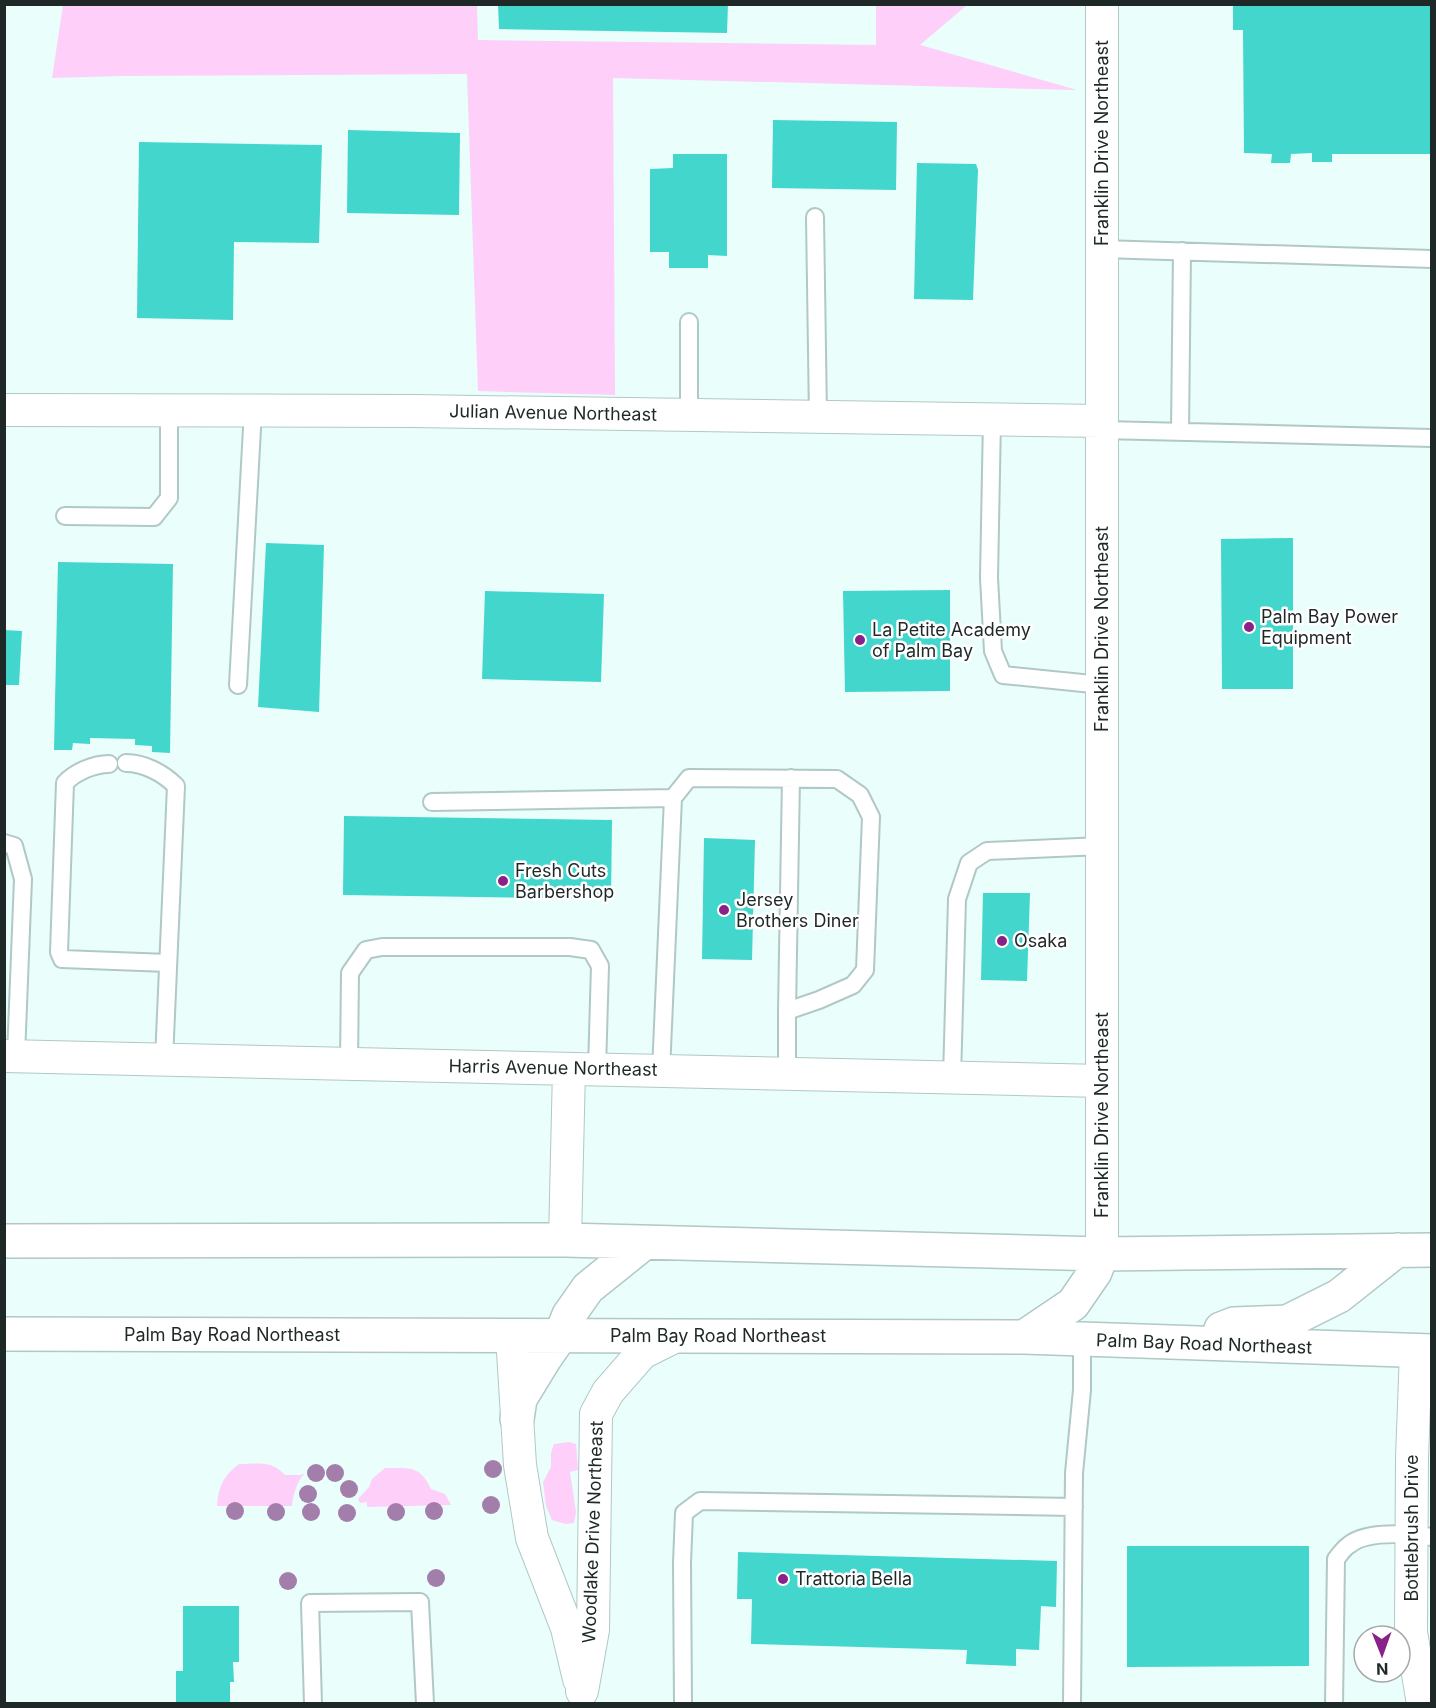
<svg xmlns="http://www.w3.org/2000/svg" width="1436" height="1708" viewBox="0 0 1436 1708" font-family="Inter,sans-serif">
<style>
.green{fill:#fdcff9}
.building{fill:#42d6cd}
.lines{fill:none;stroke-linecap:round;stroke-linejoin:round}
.lane-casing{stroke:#b0c8c6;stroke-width:20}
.street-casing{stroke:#b0c8c6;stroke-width:34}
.secondary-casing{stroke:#b0c8c6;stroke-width:36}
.lane{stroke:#fff;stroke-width:16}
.street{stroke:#fff;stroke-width:32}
.secondary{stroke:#fff;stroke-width:33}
.tree{fill:#a47eab}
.poi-dot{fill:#8a2188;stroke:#fff;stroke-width:2}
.labels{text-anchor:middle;stroke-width:5;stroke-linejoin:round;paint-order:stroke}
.street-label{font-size:18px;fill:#1e2827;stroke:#fff}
.poi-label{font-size:18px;fill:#1e2827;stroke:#fff;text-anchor:start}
</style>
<rect width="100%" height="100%" fill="#eafefc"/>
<path class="green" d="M967,5L920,45L1077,90L613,78L615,395L478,391L467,74L120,76L52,78L63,5H477L478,40L876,45V5Z
M569,1442L576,1444L578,1470L570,1472L576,1512L574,1523L566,1524L552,1520L546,1506L543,1482L551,1467V1453L554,1444Z
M239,1464C258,1464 271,1460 285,1475H301L305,1473C297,1481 293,1495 292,1506H217C218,1487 224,1475 239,1464Z
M385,1468C409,1468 420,1465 431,1489L445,1494L451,1505L367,1507V1502L360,1503L358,1499L369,1487L372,1479Z"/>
<path class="building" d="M498,4H728L727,33L499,29Z
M1233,4H1432V154H1332V162H1312V153L1291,154L1290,163H1271L1272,154L1244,153L1243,30H1233Z
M773,120L897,122L896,190L772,188Z
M348,130L460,133L459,215L347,213Z
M139,142L322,145L319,243L234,242L233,320L137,318Z
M673,154H727V256L708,255V268H669V252H650V169L673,168Z
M917,163L976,164L978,170L973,300L914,299Z
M1293,538V689H1222L1221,539Z
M266,543L324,545L319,712L258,707Z
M58,562L173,564L170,753L152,752V746L135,745V739L90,738V744L73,743L72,750H54Z
M950,590V691L845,692L843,591Z
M485,591L604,594L601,682L482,679Z
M4,630L22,631L19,685H4Z
M344,816L612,820L611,899L343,895Z
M704,838L755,840L752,960L702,959Z
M983,893H1030L1027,981L981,980Z
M1127,1546H1309V1666L1127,1667Z
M738,1552L1057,1561L1056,1607L1041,1606L1039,1650L1016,1649V1666L966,1664L967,1650L751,1644L752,1599H737Z
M183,1606H239V1662H233L234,1682H230V1704H176V1671H183Z"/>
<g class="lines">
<defs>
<path id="lane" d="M815,217L818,417
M1102,249L1432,259
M689,322V415
M992,419L989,578L993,651L1003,675L1102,685
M1103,430L1432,438
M1180,432L1182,251
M65,516L154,517L169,498V410
M238,685L253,410
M126,763C144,763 163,773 176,786L164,1060
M109,764C94,764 75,772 65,783L59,952L62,959L168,963
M432,802L673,798
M4,843L14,846L23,879L16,1056
M349,1064L350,973L366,950L382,947H570L591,950L600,966L597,1069
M661,1071L673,798L689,778L837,779L860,795L871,817L865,970L853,985L819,1000L787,1011
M787,1074V1011L791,778
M952,1078L957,899L969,863L987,851L1102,846
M313,1704L310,1603L420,1602L425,1704
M683,1704L682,1563L684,1513L700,1501L1074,1507
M1072,1704L1074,1473L1082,1390V1339
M1334,1704L1336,1559C1340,1554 1344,1548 1349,1545C1367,1530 1409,1534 1432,1537"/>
<path id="street" d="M1102,4V1254
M4,410L414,411L1102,421
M4,1056L1102,1081
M565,1240L569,1069
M512,1335L520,1465L532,1538L567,1628L579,1679
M1416,1351L1412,1458L1411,1632L1423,1704
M582,1691L593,1630L596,1414L608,1392L642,1353L676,1336"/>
<path id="secondary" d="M4,1241L565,1240L1102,1254L1432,1250
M1221,1329L1234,1324L1287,1322L1339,1296L1397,1250
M4,1334L1024,1337L1432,1351
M1024,1337L1073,1304L1095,1272L1102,1254
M517,1419L520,1399L545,1358L561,1335L569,1315L588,1288L644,1243"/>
</defs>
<use href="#lane" class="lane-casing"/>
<use href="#street" class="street-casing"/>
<use href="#secondary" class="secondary-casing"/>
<use href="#lane" class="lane"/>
<use href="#street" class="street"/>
<use href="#secondary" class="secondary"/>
</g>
<g class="tree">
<circle cx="493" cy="1469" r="9"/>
<circle cx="316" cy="1473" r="9"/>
<circle cx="335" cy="1473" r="9"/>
<circle cx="349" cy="1489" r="9"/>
<circle cx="308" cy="1494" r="9"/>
<circle cx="491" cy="1505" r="9"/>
<circle cx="235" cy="1511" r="9"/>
<circle cx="434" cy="1511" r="9"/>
<circle cx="276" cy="1512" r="9"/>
<circle cx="311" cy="1512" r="9"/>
<circle cx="396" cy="1512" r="9"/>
<circle cx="347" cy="1513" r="9"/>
<circle cx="436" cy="1578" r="9"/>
<circle cx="288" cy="1581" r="9"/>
</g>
<g class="poi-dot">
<circle cx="1249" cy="627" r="6"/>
<circle cx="860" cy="640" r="6"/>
<circle cx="503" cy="881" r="6"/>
<circle cx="724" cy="910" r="6"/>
<circle cx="1002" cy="941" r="6"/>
<circle cx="783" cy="1579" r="6"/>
</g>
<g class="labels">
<g class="street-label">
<text transform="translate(1102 143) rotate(-90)" y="6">Franklin Drive Northeast</text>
<text transform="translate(553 413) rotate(1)" y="6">Julian Avenue Northeast</text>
<text transform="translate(1102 629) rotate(-90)" y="6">Franklin Drive Northeast</text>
<text transform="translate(553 1068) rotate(1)" y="6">Harris Avenue Northeast</text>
<text transform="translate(1102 1115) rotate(-90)" y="6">Franklin Drive Northeast</text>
<text x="232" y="1341">Palm Bay Road Northeast</text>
<text x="718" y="1342">Palm Bay Road Northeast</text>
<text transform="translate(1204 1344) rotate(2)" y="6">Palm Bay Road Northeast</text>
<text transform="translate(1412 1528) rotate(-90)" y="6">Bottlebrush Drive</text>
<text transform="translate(593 1532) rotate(-88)" y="6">Woodlake Drive Northeast</text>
</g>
<g class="poi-label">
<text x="1261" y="623">Palm Bay Power<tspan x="1261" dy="21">Equipment</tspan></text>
<text x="872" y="636">La Petite Academy<tspan x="872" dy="21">of Palm Bay</tspan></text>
<text x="515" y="877">Fresh Cuts<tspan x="515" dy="21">Barbershop</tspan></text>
<text x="736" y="906">Jersey<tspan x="736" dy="21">Brothers Diner</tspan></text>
<text x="1014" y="947">Osaka</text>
<text x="795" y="1585">Trattoria Bella</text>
</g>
</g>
<rect width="1436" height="1708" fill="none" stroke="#1e2827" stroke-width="12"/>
<g transform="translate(1382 1654) rotate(179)"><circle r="28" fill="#ffffff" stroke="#a5a9a9" stroke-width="1.5"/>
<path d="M0-4.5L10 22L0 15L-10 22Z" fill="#8a2188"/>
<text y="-9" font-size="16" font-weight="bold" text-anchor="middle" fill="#1e2827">N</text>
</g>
</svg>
